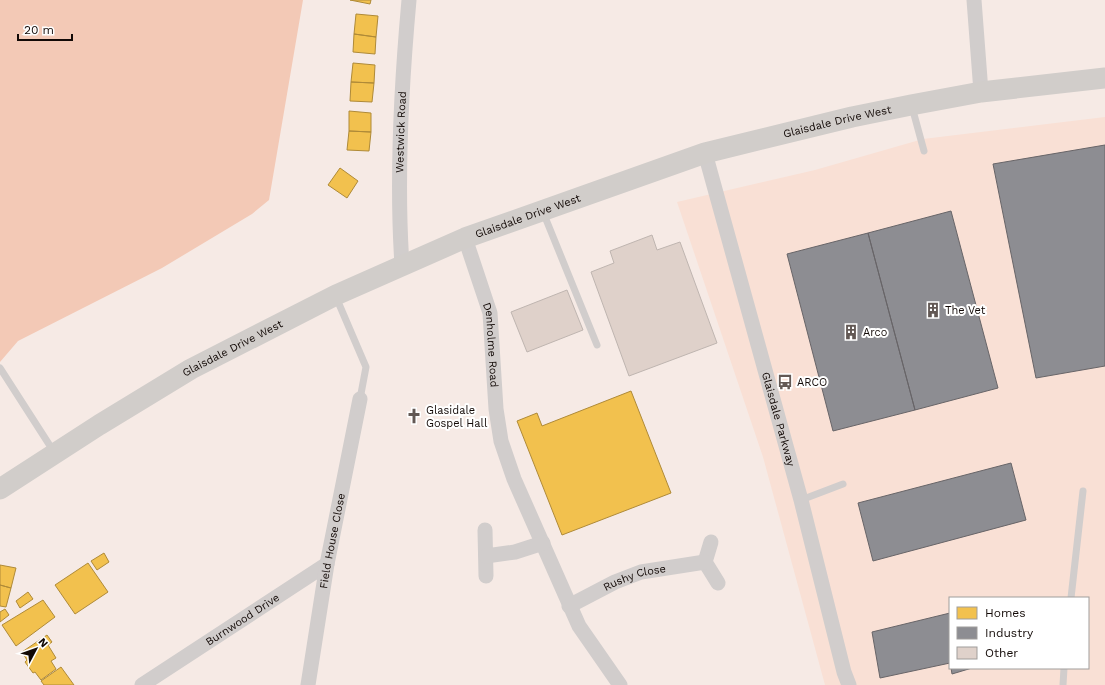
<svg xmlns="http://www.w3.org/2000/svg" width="1105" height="685" viewBox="0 0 1105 685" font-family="'Work Sans',sans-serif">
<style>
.built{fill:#f9e0d5;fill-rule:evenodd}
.green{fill:#f3c9b6}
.homes{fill:#f2c14e;stroke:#af8a38}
.industry{fill:#8d8d92;stroke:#686568}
.building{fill:#dfd1ca;stroke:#bfb5b0}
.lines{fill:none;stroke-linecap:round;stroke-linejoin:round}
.lane{stroke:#d1cdcc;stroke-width:7}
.street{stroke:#d1cdcc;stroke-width:15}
.secondary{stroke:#d1cdca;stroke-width:21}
.labels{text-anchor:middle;stroke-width:4;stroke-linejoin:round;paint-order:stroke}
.street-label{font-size:11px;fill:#120906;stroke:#fff}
.poi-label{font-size:11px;fill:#120906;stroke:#fff;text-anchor:start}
</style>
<rect width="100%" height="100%" fill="#f6eae5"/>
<path class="built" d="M1105,117V685H825L763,457L677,202L815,170L923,139ZM950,598H1088V668H950Z"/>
<path class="green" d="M0,0H303L269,200L252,214L162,268L18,341L0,362Z"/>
<path class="homes" d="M350,0H371L370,4Z
M356,14L378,16L376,37L354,34Z
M354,34L376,37L375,54L353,52Z
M353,63L375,65L374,83L351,82Z
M351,82L374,83L372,102L350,101Z
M349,111L371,113V132L349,131Z
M349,131L371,132L369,151L347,150Z
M340,168L358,181L347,198L328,185Z
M631,391L671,493L562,535L517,421L537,413L542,426Z
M104,553L109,562L97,570L91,561Z
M88,563L108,592L75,614L55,585Z
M0,565L16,568L11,588L0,585Z
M0,585L11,588L6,607L0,606Z
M28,592L33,599L20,608L16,601Z
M43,600L55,617L16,646L2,625Z
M5,609L9,615L0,622V612Z
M47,635L52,642L48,645L56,658L51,661L56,669L41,680L35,672L33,673L25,662L27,660L22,652Z
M61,667L74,685H44L41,681Z"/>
<path class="industry" d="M1105,145V366L1036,378L993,164Z
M951,211L998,388L915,410L868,233Z
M868,233L915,410L833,431L787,254Z
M1011,463L1026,520L873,561L858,503Z
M950,613V663L880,678L872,632Z
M951,668H972L952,674Z"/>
<path class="building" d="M652,235L657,250L680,242L717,343L629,376L591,272L614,263L610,251Z
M567,290L583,330L527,352L511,312Z"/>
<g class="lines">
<path class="lane" d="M912,107L924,151
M543,212L597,345
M336,297L366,367L360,399
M0,368L54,452
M801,500L843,484
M1071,598L1083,491
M1063,685L1064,668"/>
<g class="street">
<path d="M974,0L981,92"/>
<path id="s1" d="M705,153L801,500L844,672L849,685"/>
<path id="s2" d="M465,238L490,313L496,409L501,441L514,479L579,626L620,685"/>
<path id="s3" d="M402,265C396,177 401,88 409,0"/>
<path d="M485,530L486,576"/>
<path d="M711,542L705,562L718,583"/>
<path d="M486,556L515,552L543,543"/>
<path id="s4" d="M569,606L615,582L641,572L705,562"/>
<path id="s5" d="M142,685L327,564"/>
<path id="s6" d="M308,685L327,564L360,399"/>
</g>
<path class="secondary" id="s7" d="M0,489L99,425L191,369L336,295L465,238L705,153L852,117L911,105L981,92L1105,78"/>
</g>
<defs>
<symbol id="building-bare" viewBox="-9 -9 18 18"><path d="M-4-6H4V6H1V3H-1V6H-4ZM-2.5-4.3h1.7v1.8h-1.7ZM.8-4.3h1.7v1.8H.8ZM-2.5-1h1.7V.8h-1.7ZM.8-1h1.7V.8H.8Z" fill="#625854" stroke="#fff" stroke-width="2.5" paint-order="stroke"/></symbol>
<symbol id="bus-bare" viewBox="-9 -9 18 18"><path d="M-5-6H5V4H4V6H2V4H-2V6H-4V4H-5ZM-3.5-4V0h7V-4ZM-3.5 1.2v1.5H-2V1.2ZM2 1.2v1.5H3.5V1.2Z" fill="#625854" stroke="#fff" stroke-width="2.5" paint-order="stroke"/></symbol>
<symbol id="church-bare" viewBox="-9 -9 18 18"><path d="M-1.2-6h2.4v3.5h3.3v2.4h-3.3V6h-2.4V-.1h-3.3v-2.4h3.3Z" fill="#625854" stroke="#fff" stroke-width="2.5" paint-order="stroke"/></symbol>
</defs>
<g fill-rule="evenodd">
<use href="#building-bare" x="922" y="299" width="22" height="22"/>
<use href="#building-bare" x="840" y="321" width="22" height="22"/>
<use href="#bus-bare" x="774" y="371" width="22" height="22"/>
<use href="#church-bare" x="403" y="405" width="22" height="22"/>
</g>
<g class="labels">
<g class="street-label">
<text dy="4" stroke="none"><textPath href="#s7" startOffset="920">Glaisdale Drive West</textPath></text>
<text dy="4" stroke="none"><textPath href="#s3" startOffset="133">Westwick Road</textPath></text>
<text dy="4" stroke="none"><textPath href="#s7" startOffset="596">Glaisdale Drive West</textPath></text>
<text dy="4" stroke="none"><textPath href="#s2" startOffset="111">Denholme Road</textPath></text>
<text dy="4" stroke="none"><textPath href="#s7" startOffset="272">Glaisdale Drive West</textPath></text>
<text dy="4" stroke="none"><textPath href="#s1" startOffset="276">Glaisdale Parkway</textPath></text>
<text dy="4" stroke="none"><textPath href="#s6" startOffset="146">Field House Close</textPath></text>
<text dy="4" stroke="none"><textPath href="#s4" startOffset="72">Rushy Close</textPath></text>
<text dy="4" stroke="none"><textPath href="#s5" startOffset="120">Burnwood Drive</textPath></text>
</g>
<g class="poi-label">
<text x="945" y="314">The Vet</text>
<text x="863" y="336">Arco</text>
<text x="797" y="386">ARCO</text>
<text x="426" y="414">Glasidale<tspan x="426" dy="13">Gospel Hall</tspan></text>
</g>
</g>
<rect x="949" y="597" width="140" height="72" fill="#ffffff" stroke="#a09d9b"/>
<rect x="957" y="607" width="20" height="12" fill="#f2c14e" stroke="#a09d9b"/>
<text x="985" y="617" font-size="12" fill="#120906">Homes</text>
<rect x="957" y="627" width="20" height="12" fill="#8d8d92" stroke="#a09d9b"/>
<text x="985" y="637" font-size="12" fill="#120906">Industry</text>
<rect x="957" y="647" width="20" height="12" fill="#dfd1ca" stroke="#a09d9b"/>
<text x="985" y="657" font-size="12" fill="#120906">Other</text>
<g transform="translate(36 649) rotate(49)" stroke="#ffffff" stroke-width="3" paint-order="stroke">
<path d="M0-3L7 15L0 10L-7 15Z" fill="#120906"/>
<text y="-6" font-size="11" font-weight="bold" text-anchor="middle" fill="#120906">N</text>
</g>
<path d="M18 34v6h54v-6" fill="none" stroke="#120906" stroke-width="2"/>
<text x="24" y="34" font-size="12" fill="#120906" stroke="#ffffff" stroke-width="3" paint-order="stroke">20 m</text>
</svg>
